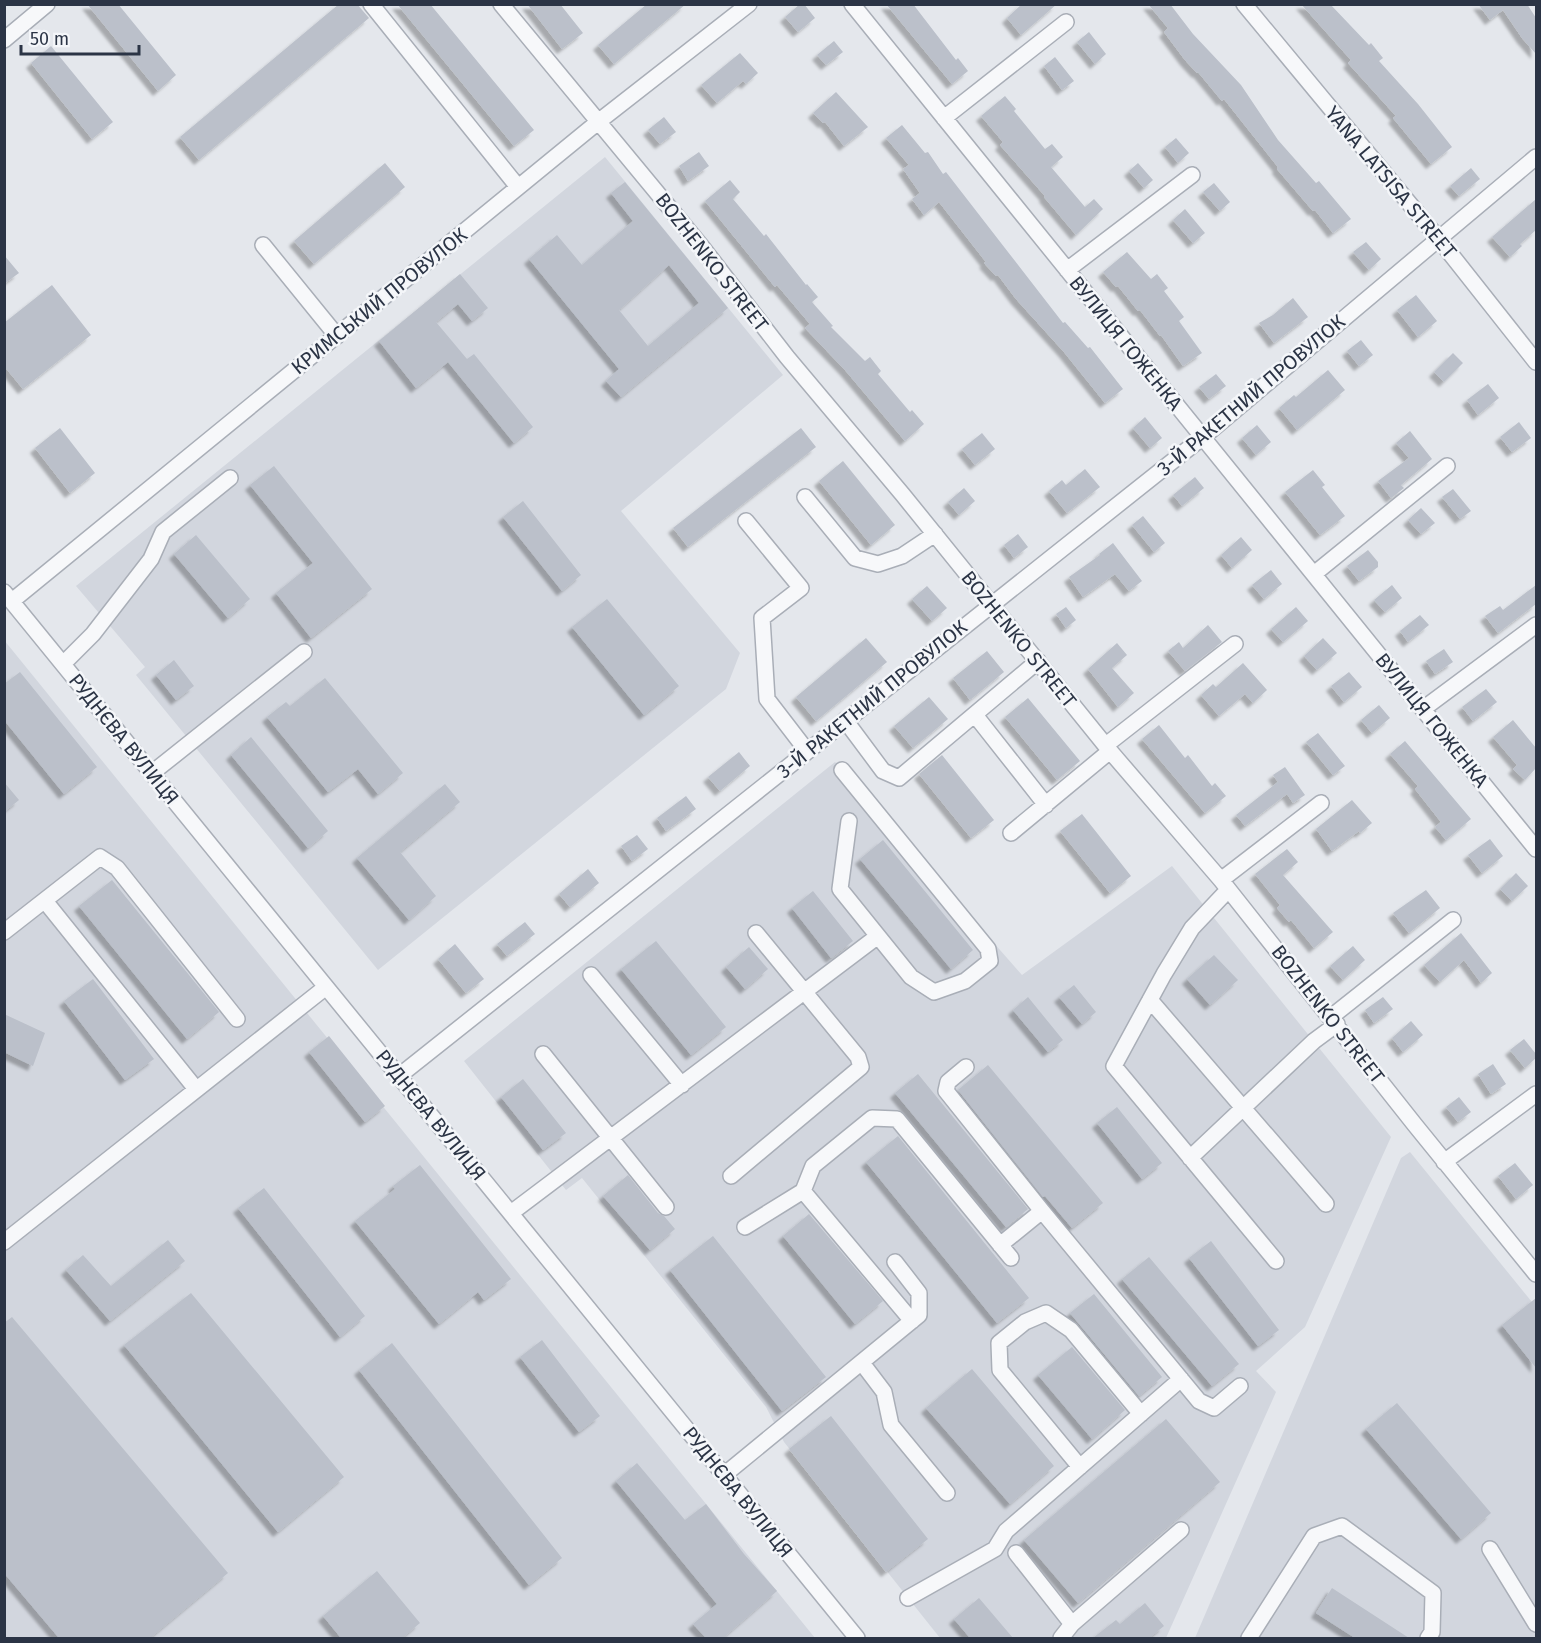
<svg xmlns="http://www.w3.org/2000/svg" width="1541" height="1643" viewBox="0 0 1541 1643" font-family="'Fira Sans',sans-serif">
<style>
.built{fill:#d2d6de}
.building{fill:#bbc0ca;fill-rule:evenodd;filter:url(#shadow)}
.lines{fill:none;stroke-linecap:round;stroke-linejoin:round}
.minor-casing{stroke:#a9aeb7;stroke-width:18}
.minor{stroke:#f7f8fa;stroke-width:15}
.labels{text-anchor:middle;stroke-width:5;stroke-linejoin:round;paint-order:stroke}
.street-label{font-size:20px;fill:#2b3445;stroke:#f4f6f9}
</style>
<defs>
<filter id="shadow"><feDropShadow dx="-5" dy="5" stdDeviation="1.5" flood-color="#0004"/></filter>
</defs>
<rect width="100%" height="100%" fill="#e4e7ec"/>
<path class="built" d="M605,157L783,375L621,511L740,653L726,689L378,970L136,675L145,667L76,586Z
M4,640L411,1141L815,1638H5Z
M835,762L1022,975L1172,866L1391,1137L1305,1327L1256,1371L1276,1392L1166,1638H940L784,1442L766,1407L582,1178L566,1190L464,1061Z
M1410,1152L1536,1307V1638H1195L1401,1158Z"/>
<path class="building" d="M87,4H118L176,75L158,91Z
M339,4H357L369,18L199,160L180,137Z
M397,4H430L534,130L514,146Z
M527,4H560L583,33L562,49Z
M647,4H686L614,64L598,45Z
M800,4H804L815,18L798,32L785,17Z
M886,4H913L956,60L958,58L968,71L952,84Z
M1022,4H1057L1021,35L1007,18Z
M1148,4H1170L1193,34L1241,85L1278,140L1316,183L1319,181L1351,219L1333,233L1315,210L1313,211L1277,169L1278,167L1224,99L1222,101L1198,72L1197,73L1185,60L1164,32L1168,28Z
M1301,4H1330L1369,45L1371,43L1383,58L1379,61L1418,104L1452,147L1431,164L1393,118L1396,116L1348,63L1351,60Z
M1478,4H1527L1536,18V54L1522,38L1503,10L1490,20Z
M1089,32L1106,54L1095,64L1077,42Z
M834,41L843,52L826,65L817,55Z
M51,46L113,122L92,139L31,63Z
M740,53L758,73L746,84L743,81L717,103L701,85Z
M1055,57L1074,81L1062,90L1044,66Z
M836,92L868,127L844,146L825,122L823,123L813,113Z
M1005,96L1016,109L1014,111L1045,149L1052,144L1063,157L1051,167L1085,207L1094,199L1103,209L1076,235L1044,197L1045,196L1000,145L1003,142L981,116Z
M664,117L676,132L660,144L648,130Z
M902,125L925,153L928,152L943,174L946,172L1063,323L1065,322L1088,348L1090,347L1123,389L1105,403L1064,352L1016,299L998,275L996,276L984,263L986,262L939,202L924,215L912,199L920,193L903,169L909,165L886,138Z
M1176,138L1189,153L1178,163L1165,147Z
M699,152L709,166L688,181L679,166Z
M385,163L405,187L314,264L294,241Z
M1138,163L1153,180L1144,188L1129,171Z
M1471,168L1480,179L1459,196L1450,186Z
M730,180L740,192L733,199L764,236L766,234L806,285L807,284L818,297L812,302L833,326L831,327L865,361L870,357L881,371L878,374L910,412L912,410L924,424L905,441L845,370L805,328L810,324L777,285L775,287L705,201Z
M625,182L728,308L621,397L606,381L619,369L529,259L557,235L582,265L633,221L611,193ZM669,265L699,303L648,346L619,310Z
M1214,183L1230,202L1220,211L1203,192Z
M1536,199V230L1520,244L1522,246L1510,257L1492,237Z
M1185,209L1205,233L1193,243L1173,220Z
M1366,242L1381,259L1369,270L1353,252Z
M1127,252L1151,279L1157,274L1168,288L1164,291L1184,317L1179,321L1202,353L1183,366L1161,335L1160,336L1140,310L1138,311L1118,286L1116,287L1103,272Z
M4,255L19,273L4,284Z
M460,274L488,308L472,321L458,304L436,322L467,359L474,354L533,427L514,443L448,362L416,388L379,341Z
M52,285L91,335L23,389L4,366V323Z
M1416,295L1437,321L1418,337L1397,310Z
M1293,298L1308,317L1274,343L1259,323L1273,315Z
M1361,340L1373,355L1359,366L1347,351Z
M1453,353L1463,363L1444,382L1434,372Z
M1328,370L1345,390L1297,430L1279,408L1294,395L1296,397Z
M1216,374L1226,386L1209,399L1199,387Z
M1488,384L1499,398L1478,415L1467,400Z
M1145,417L1162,438L1150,448L1133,428Z
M1519,422L1531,438L1512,452L1500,437Z
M1257,425L1271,442L1256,455L1242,438Z
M60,428L95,473L70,493L35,448Z
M801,428L816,447L688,547L673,528Z
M1410,431L1432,459L1401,485L1404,488L1391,498L1378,481L1409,458L1396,443Z
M982,433L995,449L975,465L962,449Z
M843,461L895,525L871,545L819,481Z
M274,466L372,589L311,638L276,593L313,563L250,485Z
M1085,469L1100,487L1067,513L1049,491L1062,480L1066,485Z
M1313,470L1325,485L1322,487L1345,516L1320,535L1285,492Z
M1195,477L1204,488L1182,506L1173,495Z
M964,488L975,501L959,515L948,502Z
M1453,489L1471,511L1460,519L1442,497Z
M523,501L581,575L562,591L503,517Z
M1421,508L1435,523L1421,534L1408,520Z
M1143,516L1165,543L1154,552L1132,525Z
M1018,534L1028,547L1014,558L1004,545Z
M196,535L250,599L228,618L174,554Z
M1241,537L1252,550L1232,568L1221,555Z
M1113,543L1142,581L1129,591L1115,574L1083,597L1069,577L1100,555L1099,554Z
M1368,550L1378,562V567L1359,581L1347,566Z
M1271,570L1282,584L1264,599L1252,585Z
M1392,585L1402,598L1385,612L1374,600Z
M1536,585V604L1498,633L1485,616L1500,606L1503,610Z
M927,586L947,608L932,621L912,599Z
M607,599L679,686L644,715L572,627Z
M1066,607L1076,620L1066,628L1056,614Z
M1296,607L1308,621L1283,642L1271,629Z
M1420,615L1429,625L1408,642L1400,631Z
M1208,625L1222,642L1185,671L1168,651L1179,642L1183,648Z
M866,638L887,662L816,721L796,697Z
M1323,638L1337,653L1317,670L1304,656Z
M1117,643L1127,655L1112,668L1134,693L1118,707L1088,669Z
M1444,649L1453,662L1435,674L1426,661Z
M987,651L1004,672L970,700L953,678Z
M174,660L194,686L176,700L156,675Z
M1243,663L1267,690L1253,703L1245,694L1219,716L1201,695L1213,684L1216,687Z
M20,672L97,767L64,794L4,720V684Z
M1349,672L1362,687L1344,702L1331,686Z
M325,678L403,773L378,794L358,769L328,792L267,717L286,702L290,706Z
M1486,689L1497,702L1473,721L1462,707Z
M929,697L948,719L913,748L894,726Z
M1028,698L1080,761L1057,780L1005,717Z
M1379,705L1390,718L1372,733L1361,720Z
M1513,720L1536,748V768L1525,780L1513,769L1517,765L1493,737Z
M1159,725L1185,758L1188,755L1212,786L1215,783L1226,796L1205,813L1142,739Z
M1318,733L1345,766L1333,775L1306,742Z
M251,737L328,831L308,848L231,755Z
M1405,741L1471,819L1446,840L1435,827L1441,822L1415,789L1418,786L1390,754Z
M739,752L750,766L720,791L708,777Z
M942,755L994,820L971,838L919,774Z
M1285,767L1305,795L1293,803L1287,794L1245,826L1236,815L1278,782L1273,775Z
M4,782L19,800L4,812Z
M445,784L460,802L400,852L436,896L409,920L357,858Z
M686,796L696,809L666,831L657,818Z
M1352,800L1372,823L1360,833L1359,831L1332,851L1316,829Z
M1082,814L1131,876L1110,893L1060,831Z
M637,835L648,849L632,861L621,846Z
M1490,839L1503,856L1482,873L1468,855Z
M883,840L973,950L951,969L860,859Z
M1287,849L1298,862L1283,875L1333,932L1314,948L1291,920L1289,922L1277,908L1280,905L1255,874Z
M588,869L599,883L570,907L559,894Z
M1516,873L1528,886L1512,901L1500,889Z
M112,880L219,1012L187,1039L79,906Z
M1426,890L1440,908L1409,933L1393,913Z
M813,891L853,941L831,958L792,908Z
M525,922L535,934L507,956L497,944Z
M1461,933L1492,973L1481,983L1464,960L1440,982L1424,965Z
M656,941L726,1027L691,1055L621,969Z
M455,944L484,979L466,993L438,959Z
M1353,946L1365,960L1343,980L1330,966Z
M749,947L768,969L745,989L726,967Z
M1214,955L1238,980L1210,1005L1187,979Z
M93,979L154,1059L125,1080L64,1001Z
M1074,985L1096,1012L1082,1024L1059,997Z
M1028,997L1063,1040L1048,1052L1013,1010Z
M1383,997L1393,1009L1374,1023L1365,1010Z
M4,1014L45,1033L33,1066L4,1052Z
M1411,1021L1423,1035L1403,1052L1392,1038Z
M329,1036L385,1106L365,1122L309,1052Z
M1524,1039L1536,1054V1058L1525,1068L1510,1050Z
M1493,1064L1506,1084L1491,1094L1478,1074Z
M988,1065L1103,1203L1072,1228L1045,1196L1043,1197L958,1090Z
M918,1074L1028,1209L1006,1227L895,1093Z
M523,1079L566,1133L543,1150L501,1097Z
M1459,1097L1471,1112L1458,1122L1446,1107Z
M1117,1107L1162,1163L1142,1179L1097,1123Z
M898,1136L1029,1298L997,1323L866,1162Z
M1515,1163L1533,1185L1516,1199L1498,1176Z
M420,1165L511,1279L484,1300L478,1292L439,1324L355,1221L395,1189L393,1186Z
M628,1175L658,1213L664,1216L675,1229L650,1250L603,1196Z
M264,1188L365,1316L340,1337L238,1208Z
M809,1214L883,1301L855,1324L783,1236Z
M713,1236L826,1377L782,1411L670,1270Z
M168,1240L185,1261L110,1321L66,1270L83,1255L111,1286Z
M1211,1241L1279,1330L1258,1346L1189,1258Z
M1149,1257L1239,1364L1212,1386L1122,1279Z
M191,1293L344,1477L278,1532L124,1345Z
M1094,1294L1162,1377L1139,1396L1070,1313Z
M1536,1298V1368L1502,1325Z
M12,1317L228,1573L150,1638H59L4,1573V1323Z
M542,1340L600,1416L579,1432L520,1357Z
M392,1343L562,1558L529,1585L359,1370Z
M1072,1347L1125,1410L1092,1439L1038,1375Z
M972,1369L1054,1466L1010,1504L926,1408Z
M1397,1403L1491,1513L1461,1539L1366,1429Z
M831,1416L928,1539L886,1572L789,1449Z
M1166,1419L1220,1482L1078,1603L1024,1540Z
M637,1463L685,1520L706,1504L744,1554L777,1591L723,1638H706L693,1624L717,1604L616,1481Z
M377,1571L420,1623L402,1638H341L323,1616Z
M1332,1588L1409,1638H1355L1316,1613Z
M979,1598L1013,1638H970L954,1619Z
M1145,1603L1164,1626L1149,1638H1093L1116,1620L1120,1624Z"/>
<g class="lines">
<defs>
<path id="minor" d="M371,4L518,187
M501,4L702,247L787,357L903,495L1110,751L1221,880L1415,1125L1536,1274
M852,4L1536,849
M1244,4L1438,238L1536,362
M4,40L47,4
M944,118L1066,22
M263,245L337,336
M1067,270L1192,175
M805,497L855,558L878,564L902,556L935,534
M746,521L801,588L762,618L767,699L807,751
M1314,574L1447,466
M4,592L857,1638
M12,601L598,122L749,4
M63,664L93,634L151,559L163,532L230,478
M1423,709L1536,625
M975,715L1046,805
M845,720L883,771L899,778L1038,661
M1106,745L1235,644
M842,770L988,949L990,961L965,981L934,992L911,977L840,889L849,821
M152,773L304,652
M1011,833L1110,751
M1221,880L1321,803
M1228,890L1192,928L1164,974L1114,1066L1276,1261
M45,901L196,1089
M4,932L100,857L117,868L237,1019
M591,975L682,1085
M1150,1000L1326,1204
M1331,1017L1453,920
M543,1054L666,1207
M966,1067L948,1082L946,1091L1042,1211L1199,1401L1214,1408L1240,1386
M399,1076L1203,437L1536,157
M1190,1158L1314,1041L1337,1024
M1444,1162L1536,1094
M731,1176L861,1067L858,1057L756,933
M803,1191L912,1321
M511,1213L878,936
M745,1227L803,1191L813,1166L872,1118L897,1119L1011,1258
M4,1242L326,987
M1000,1245L1042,1211
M862,1363L884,1392L891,1425L947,1493
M1080,1467L1000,1370L999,1343L1025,1322L1046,1313L1071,1330L1141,1414
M724,1475L919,1315V1293L895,1262
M1490,1549L1536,1624
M1016,1553L1072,1624
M908,1598L995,1549L1006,1531L1181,1379
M1061,1638L1072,1624L1181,1530
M1249,1638L1314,1536L1342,1526L1433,1593L1432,1632L1428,1638"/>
</defs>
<use href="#minor" class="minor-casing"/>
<use href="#minor" class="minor"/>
</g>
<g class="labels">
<g class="street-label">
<text transform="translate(1391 182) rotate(50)" y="7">YANA LATSISA STREET</text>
<text transform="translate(712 262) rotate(52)" y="7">BOZHENKO STREET</text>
<text transform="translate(379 301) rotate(-39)" y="7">КРИМСЬКИЙ ПРОВУЛОК</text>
<text transform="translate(1126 343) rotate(51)" y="7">ВУЛИЦЯ ГОЖЕНКА</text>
<text transform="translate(1251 395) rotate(-40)" y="7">3-Й РАКЕТНИЙ ПРОВУЛОК</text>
<text transform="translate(1019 639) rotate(51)" y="7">BOZHENKO STREET</text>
<text transform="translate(872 699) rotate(-39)" y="7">3-Й РАКЕТНИЙ ПРОВУЛОК</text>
<text transform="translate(1432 720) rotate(51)" y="7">ВУЛИЦЯ ГОЖЕНКА</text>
<text transform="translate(124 739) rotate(51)" y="7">РУДНЄВА ВУЛИЦЯ</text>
<text transform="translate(1328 1014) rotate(52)" y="7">BOZHENKO STREET</text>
<text transform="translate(431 1115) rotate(51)" y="7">РУДНЄВА ВУЛИЦЯ</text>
<text transform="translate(738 1492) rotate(51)" y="7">РУДНЄВА ВУЛИЦЯ</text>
</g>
</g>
<rect width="1541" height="1643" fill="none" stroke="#2b3445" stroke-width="12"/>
<path d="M21 45v9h118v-9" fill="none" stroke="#2b3445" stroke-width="3"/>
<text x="30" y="45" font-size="18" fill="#2b3445" stroke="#f4f6f9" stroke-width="4.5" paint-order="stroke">50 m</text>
</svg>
